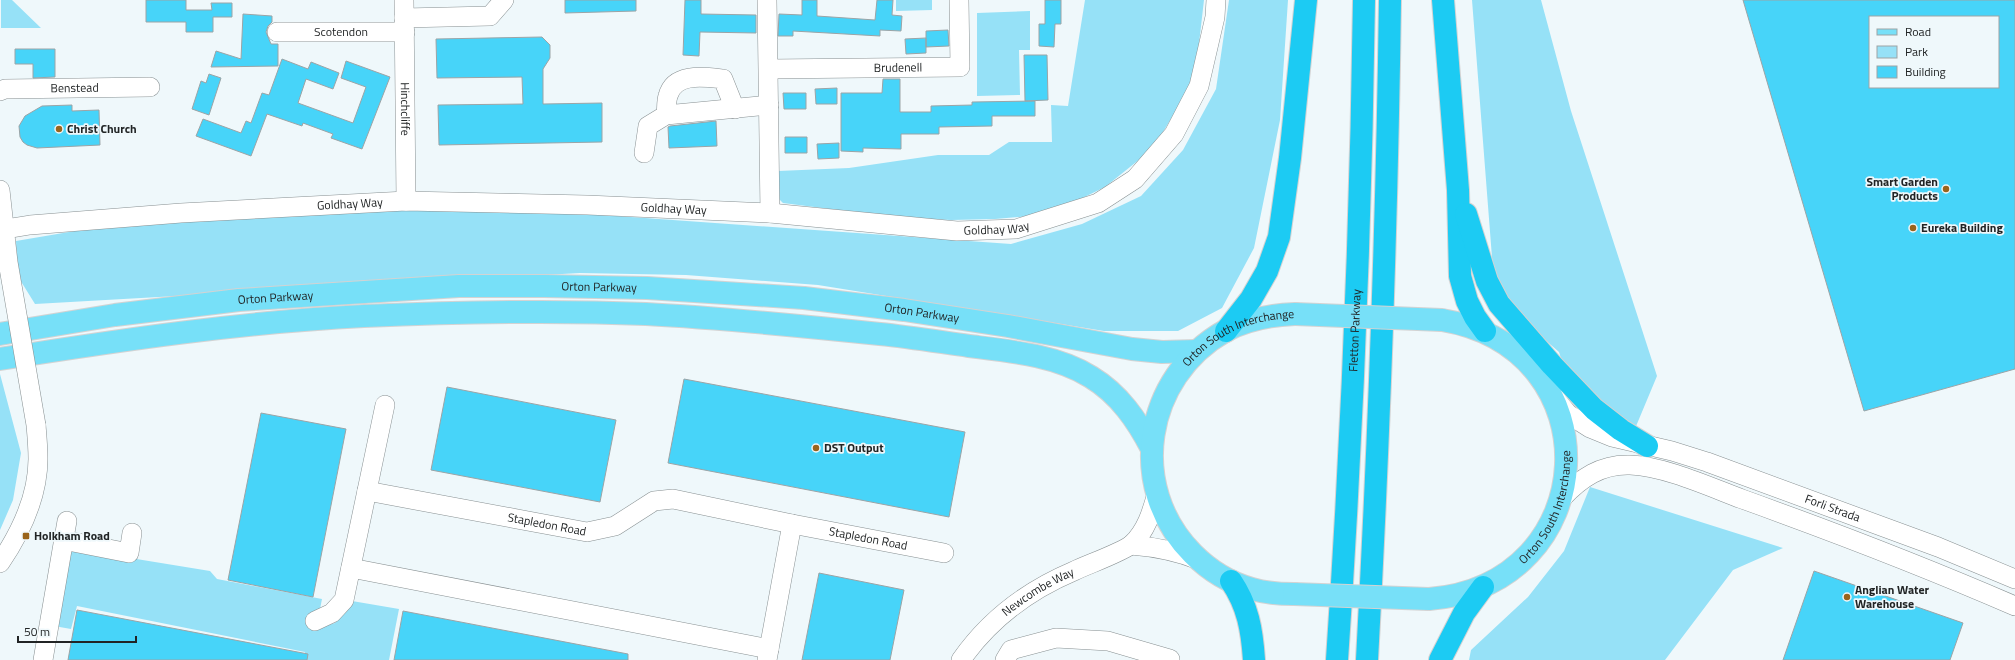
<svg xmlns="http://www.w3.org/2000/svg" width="2015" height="660" viewBox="0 0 2015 660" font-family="'Titillium Web',sans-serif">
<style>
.green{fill:#96e1f7}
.building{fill:#47d4f9;stroke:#9ca4a6;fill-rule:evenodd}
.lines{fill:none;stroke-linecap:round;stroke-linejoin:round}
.minor-casing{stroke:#889092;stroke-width:20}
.major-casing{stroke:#d3d3d3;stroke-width:24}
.highway-casing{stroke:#d3d3d3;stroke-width:24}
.minor{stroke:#fff;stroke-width:19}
.major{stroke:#77e0f8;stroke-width:22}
.highway{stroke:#1ccbf3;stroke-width:22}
.minor-bridge-casing{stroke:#889092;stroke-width:20;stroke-linecap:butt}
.major-bridge-casing{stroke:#d3d3d3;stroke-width:24;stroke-linecap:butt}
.minor-bridge{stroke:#fff;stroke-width:19}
.major-bridge{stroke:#77e0f8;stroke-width:22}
.poi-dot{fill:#9a641c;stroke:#eff8fb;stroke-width:1.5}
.labels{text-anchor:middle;stroke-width:3.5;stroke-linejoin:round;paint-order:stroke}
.street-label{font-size:12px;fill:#212425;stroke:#eff8fb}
.poi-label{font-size:12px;font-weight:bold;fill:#212425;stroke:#eff8fb;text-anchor:start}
</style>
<rect width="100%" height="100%" fill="#eff8fb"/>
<path class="green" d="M1,0H12L41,28H1Z
M896,0H932V10L896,11Z
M1085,0H1204L1197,61L1186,94L1163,132L1145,155L1105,187L1068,205L1031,216L995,219L951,220L893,217L783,203L777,197L778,171L849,168L938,155H989L1009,142H1052L1051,105L1068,106Z
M1229,0H1288L1280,120L1254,248L1222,308L1178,331H1104L818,285L686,275L580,273L35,304L17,275L16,241L181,213L406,201L1011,244L1082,224L1141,196L1183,150L1216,89Z
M1472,0H1541L1571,111L1657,376L1629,443L1586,437L1559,352L1495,296Z
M1030,11V50H1019L1020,95L977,96V13Z
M0,374L21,453L13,500L0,530Z
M1590,487L1783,548L1733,570L1665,660H1469L1471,650L1528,597L1564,551Z
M69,548L210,571L217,579L322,599L316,629L335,623L352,601L399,609L389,660H304L305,652L77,606L71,629L54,626Z"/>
<path class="building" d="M146,0H186V10H212L211,3H232V17H213V32H186V22H146Z
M565,0H636V11L565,13Z
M685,0H701V14L756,15V33L700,32L699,56L683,55Z
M802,0H817V16L875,20L877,0H893L892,15L902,16L901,31L880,30V36L793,31V36H778L779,14L802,15Z
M1045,0H1061V24H1055L1054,47L1039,46V24H1045Z
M1743,0H2015V369L1864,411ZM1870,17H1998V87H1870Z
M243,14L272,16V22L268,26L266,32L271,44H278V66L211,67L216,51L241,59Z
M948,30L949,46L926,47V31Z
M542,37L550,45V58L543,69V104L602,103V142L439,145L438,105L523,104L522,77L437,78L436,39Z
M926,38V53L906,54L905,39Z
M15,49H55V77L33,78V64H15Z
M1024,55H1047L1048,100L1025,101Z
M282,59L308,69L311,62L339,73L333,89L306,79L298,103L353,123L366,87L341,78L346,61L390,77L362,149L331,138L333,134L303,123L302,126L267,114L251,156L196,136L203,119L241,133L246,121L251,123L262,93L269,95Z
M209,74L221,78L209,115L192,109L201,81L206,83Z
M883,79H900V112H931V106L972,105V102L1035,101V116H992V126L939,127V134H901V149L863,148V152L841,151V93H882Z
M837,88V104H816L815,89Z
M783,93H806V109H784Z
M72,105V111L99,110L100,145L37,148L27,145L23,142L20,137L19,126L25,116L42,106Z
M716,121L717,146L669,148L668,127L670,126Z
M785,137H807V153H785Z
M839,143V158L818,159L817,144Z
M684,379L965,432L949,517L668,463Z
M447,387L616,420L600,502L431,470Z
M261,413L346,429L313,597L228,580Z
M1814,571L1963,623L1950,660H1783Z
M819,573L904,590L890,660H802Z
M77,610L308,654L307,660H68Z
M403,611L628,654V660H394Z"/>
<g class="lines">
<defs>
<g id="minor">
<path id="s1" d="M404,0L406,201"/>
<path d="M767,0L770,213"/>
<path d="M404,18L490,16L504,0"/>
<path id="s2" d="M277,32H405"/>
<path id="s3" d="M769,69L960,67L959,0"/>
<path id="s4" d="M0,91L5,89L150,87"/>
<path d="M666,115C667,109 666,102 668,96C674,72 705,77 723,79L735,109"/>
<path d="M644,153L648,126L666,115L769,105"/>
<path d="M0,190L8,262"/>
<path id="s5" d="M0,230L30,225L181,213L406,201L587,205L770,213L957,231L1016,229L1098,203L1135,179L1174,134L1199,86L1215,17L1216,0"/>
<path id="s6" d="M1554,397L1568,414L1590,428L1612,437L1672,451L1707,462L1938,547L2015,579"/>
<path id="s7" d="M367,491L587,532L615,526L654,501L673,499L792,524L944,553"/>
<path d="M1562,498C1581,478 1601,464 1630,465C1664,466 1710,487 1742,499C1834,532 1925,567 2015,606"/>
<path d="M63,540L129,553L132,533"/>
<path d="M1131,545C1156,547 1177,551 1199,560"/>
<path d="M0,563C21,532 38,497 38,459C38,448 37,436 36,425"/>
<path d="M351,568L769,649"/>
<path d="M315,621L332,613L344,600L385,405"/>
<path d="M43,660L67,521"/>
<path d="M767,660L792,524"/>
<path id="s8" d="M961,660C989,620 1029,590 1074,571C1086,565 1123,552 1132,544C1146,531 1152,512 1157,493"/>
<path d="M1005,660L1011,650L1056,638L1108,641L1170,659"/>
</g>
<g id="major">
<path id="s9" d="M0,334L115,315L239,300L459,286H544L647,288L804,298L904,310L1008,326L1132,349L1162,352L1197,351"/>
<path d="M0,359C121,340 242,322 364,316C458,312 553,310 646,314C724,318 802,326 880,334C910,337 940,342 969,346C1009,351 1056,355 1091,377C1119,394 1137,420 1152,449"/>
<path id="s10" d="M1294,594C1280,594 1266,593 1252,589C1230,583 1209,570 1193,554C1126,487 1144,377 1225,331C1247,319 1271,315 1295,314"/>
<path id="s11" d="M1429,599C1604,585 1615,349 1442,320"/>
</g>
<g id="highway">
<path d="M1443,0L1458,190L1460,276L1467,301L1475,317L1485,331"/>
<path d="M1466,214L1487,281L1499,304L1552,365L1594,409L1621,430L1647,446"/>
<path d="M1226,331L1251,299L1267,271L1279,237L1290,158L1306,0"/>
<path d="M1231,581C1248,606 1252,630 1254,660"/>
<path id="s12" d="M1337,660C1352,440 1361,220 1364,0"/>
<path d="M1367,660C1379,440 1387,220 1390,0"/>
<path d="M1440,660L1464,613L1483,587"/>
</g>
</defs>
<use href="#minor" class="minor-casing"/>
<use href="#major" class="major-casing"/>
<use href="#highway" class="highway-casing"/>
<use href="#minor" class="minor"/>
<use href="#major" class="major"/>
<use href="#highway" class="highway"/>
<defs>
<path id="minor-bridge" d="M8,262L36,425"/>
<path id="major-bridge" d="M1295,314L1442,320
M1294,594L1429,599"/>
</defs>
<use href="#minor-bridge" class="minor-bridge-casing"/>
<use href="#major-bridge" class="major-bridge-casing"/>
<use href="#minor-bridge" class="minor-bridge"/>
<use href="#major-bridge" class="major-bridge"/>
</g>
<g class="poi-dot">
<circle cx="59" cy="129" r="4"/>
<circle cx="1946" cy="189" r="4"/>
<circle cx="1913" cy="228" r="4"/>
<circle cx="816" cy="448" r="4"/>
<rect x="22" y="532" width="8" height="8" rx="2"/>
<circle cx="1847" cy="597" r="4"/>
</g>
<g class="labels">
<g class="street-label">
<text dy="4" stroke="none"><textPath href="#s2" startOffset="64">Scotendon</textPath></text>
<text dy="4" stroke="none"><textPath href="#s3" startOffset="129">Brudenell</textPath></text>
<text dy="4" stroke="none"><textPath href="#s4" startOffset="75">Benstead</textPath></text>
<text dy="4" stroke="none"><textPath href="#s1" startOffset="109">Hinchcliffe</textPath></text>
<text dy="4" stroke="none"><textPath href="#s5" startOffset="351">Goldhay Way</textPath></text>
<text dy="4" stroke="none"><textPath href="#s5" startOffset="675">Goldhay Way</textPath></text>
<text dy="4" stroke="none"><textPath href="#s5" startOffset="999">Goldhay Way</textPath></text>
<text dy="4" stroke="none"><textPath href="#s9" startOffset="602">Orton Parkway</textPath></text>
<text dy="4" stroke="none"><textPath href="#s9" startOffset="278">Orton Parkway</textPath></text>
<text dy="4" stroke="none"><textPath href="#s9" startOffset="926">Orton Parkway</textPath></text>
<text dy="4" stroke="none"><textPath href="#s12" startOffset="330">Fletton Parkway</textPath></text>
<text dy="4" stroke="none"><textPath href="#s10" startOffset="382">Orton South Interchange</textPath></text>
<text dy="4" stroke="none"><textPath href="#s11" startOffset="163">Orton South Interchange</textPath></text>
<text dy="4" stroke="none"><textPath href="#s6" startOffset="304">Forli Strada</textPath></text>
<text dy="4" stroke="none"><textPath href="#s7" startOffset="183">Stapledon Road</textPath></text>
<text dy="4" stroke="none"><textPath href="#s7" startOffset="517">Stapledon Road</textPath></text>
<text dy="4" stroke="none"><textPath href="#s8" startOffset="104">Newcombe Way</textPath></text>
</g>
<g class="poi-label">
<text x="67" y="133">Christ Church</text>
<text x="1938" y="186" text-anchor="end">Smart Garden<tspan x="1938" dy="14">Products</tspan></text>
<text x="1921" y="232">Eureka Building</text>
<text x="824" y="452">DST Output</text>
<text x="34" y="540">Holkham Road</text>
<text x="1855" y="594">Anglian Water<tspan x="1855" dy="14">Warehouse</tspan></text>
</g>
</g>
<rect x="1869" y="16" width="130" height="72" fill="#eff8fb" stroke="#9da3a5"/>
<rect x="1877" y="29" width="20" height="6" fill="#77e0f8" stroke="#9da3a5"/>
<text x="1905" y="36" font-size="12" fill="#212425">Road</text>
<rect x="1877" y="46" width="20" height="12" fill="#96e1f7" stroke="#9da3a5"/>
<text x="1905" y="56" font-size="12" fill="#212425">Park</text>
<rect x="1877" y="66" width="20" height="12" fill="#47d4f9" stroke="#9da3a5"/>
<text x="1905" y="76" font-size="12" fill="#212425">Building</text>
<path d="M18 636v6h118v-6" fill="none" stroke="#212425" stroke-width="2"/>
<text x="24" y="636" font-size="12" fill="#212425" stroke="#eff8fb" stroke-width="3" paint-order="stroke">50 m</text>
</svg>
